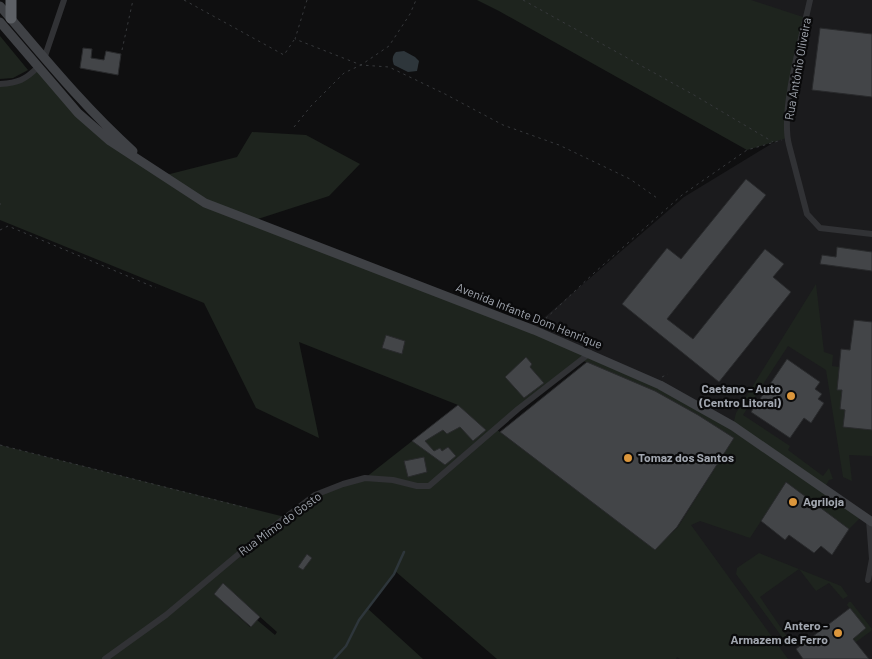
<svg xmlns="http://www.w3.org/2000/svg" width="872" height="659" viewBox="0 0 872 659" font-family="Barlow,sans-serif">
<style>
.built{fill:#1b1b1d}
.green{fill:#1e241e;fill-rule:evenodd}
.water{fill:#2e363b}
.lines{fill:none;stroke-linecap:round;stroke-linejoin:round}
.stream{stroke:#2e363b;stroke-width:2.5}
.building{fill:#434548;stroke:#292a2c}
.path{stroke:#37393c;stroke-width:1;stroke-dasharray:2.5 4;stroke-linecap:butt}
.minor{stroke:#313235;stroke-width:6}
.secondary{stroke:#3f4145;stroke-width:9}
.motorway{stroke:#5d6065;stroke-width:11}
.poi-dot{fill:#db963c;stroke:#0a0a0b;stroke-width:2}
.labels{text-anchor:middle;stroke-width:4.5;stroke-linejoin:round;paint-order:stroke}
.street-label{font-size:12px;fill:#a2a7b0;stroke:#0a0a0b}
.poi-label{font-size:12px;font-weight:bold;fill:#a2a7b0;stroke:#0a0a0b;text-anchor:end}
</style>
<rect width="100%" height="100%" fill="#0f0f10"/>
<path class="built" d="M742,0H872V659H618L414,503L598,355L531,329L684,197L781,138Z"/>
<path class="green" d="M477,0H751L806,18L794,74L787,138L747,150L499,11Z
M0,36L28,70L13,78L0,79Z
M38,67L78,113L156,172L170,174L237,157L252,132L306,135L360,164L329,196L252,221L590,353L733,425L736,413L816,284L824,352L833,355L832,366L839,367L837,390H842L845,410L872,430V456L849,455L852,481L843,477L826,370L788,346L743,415L790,446L788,450L823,476L829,468L833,479L829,480L824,489L863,515L849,529L786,482L750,538L700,521L691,525L788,659H680L677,657L676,659H497L395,571L367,608L423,659H0V445L285,517L315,495L365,478L458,405L299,342L319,438L256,408L204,303L0,220V84L16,83ZM581,360L655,391L698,415L734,438L678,527L655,549L496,429ZM223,584L277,632L275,635L257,620L250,627L214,594Z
M759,553L841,586L848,596L843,599L829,583L816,591L799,569L760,597L788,638L782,637L736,574L737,568Z
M849,602H851L872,629L871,631L856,642L853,638L866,628L847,605Z"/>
<path class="water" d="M404,51L415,57L419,61L417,71L408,72L394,65C392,60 392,56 396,52Z"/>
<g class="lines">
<path class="stream" d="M334,659L346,646L359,620L394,574L404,552"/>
</g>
<path class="building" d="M820,28L872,34V97L812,90Z
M83,48L92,49L91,58L104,60L106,51L121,54L118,75L80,68Z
M746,179L766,195L667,319L693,339L765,249L784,264L773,277L791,292L719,382L622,304L667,248L681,259Z
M837,247L872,252V271L820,264L822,255L836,257Z
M854,320L872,322V430L843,427L845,410L840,409L842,390H837L841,349L850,350Z
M386,335L405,341L402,354L382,348Z
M526,357L532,364L530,367L544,383L524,398L505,377Z
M787,359L820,382L815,389L822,394L818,399L824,403L811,423L804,418L790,438L751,412Z
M587,362L655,391L698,415L734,438L677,527L655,550L500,432Z
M458,405L486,430L473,441L460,427L447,434L443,430L425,441L434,451L440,448L442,451L448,447L456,456L445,465L412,441Z
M424,457L427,472L408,477L404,461Z
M786,482L849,529L832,555L821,546L814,553L789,535L785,540L761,521Z
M307,554L312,558L303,570L298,567Z
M223,583L260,617L251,627L214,594Z
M850,608L866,628L853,639L869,659H803L796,649Z"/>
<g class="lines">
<path class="path" d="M184,0L284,55L294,40
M307,0L295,39L361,65L389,46L410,14L416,0
M523,0L694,95L773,142
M122,50L133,0
M294,127L311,106L344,73L361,65L389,67L445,94L503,125L559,145L630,179L657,198
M0,204H1
M0,230L8,226L156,288
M541,323L594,273L682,195L747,150L782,140
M662,377L668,374
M0,445L247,508"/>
<path class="minor" d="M810,0C802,37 780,110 789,145L807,214L820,228L872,234
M44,59L64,0
M0,84C18,83 25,80 38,67
M868,580L872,559L869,520
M105,659L166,615L253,542L315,495L343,484L365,478L393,480L417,486H429L518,409L590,353"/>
<path class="secondary" d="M0,6C43,56 84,107 133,151
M0,22L78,113L110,141L205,203L534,330L660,385L733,426L872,522"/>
<path class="motorway" d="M11,0V18"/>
</g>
<g class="poi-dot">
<circle cx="791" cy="396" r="5"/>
<circle cx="628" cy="458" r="5"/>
<circle cx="793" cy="502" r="5"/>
<circle cx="838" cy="633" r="5"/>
</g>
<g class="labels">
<g class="street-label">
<text transform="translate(798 69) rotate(-80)" y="4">Rua António Oliveira</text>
<text transform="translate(529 316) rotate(22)" y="4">Avenida Infante Dom Henrique</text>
<text transform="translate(280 524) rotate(-36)" y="4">Rua Mimo do Gosto</text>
</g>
<g class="poi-label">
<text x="781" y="393">Caetano - Auto<tspan x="781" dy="14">(Centro Litoral)</tspan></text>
<text x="638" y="462" text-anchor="start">Tomaz dos Santos</text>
<text x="803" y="506" text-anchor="start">Agriloja</text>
<text x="828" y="630">Antero -<tspan x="828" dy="14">Armazem de Ferro</tspan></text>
</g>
</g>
</svg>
